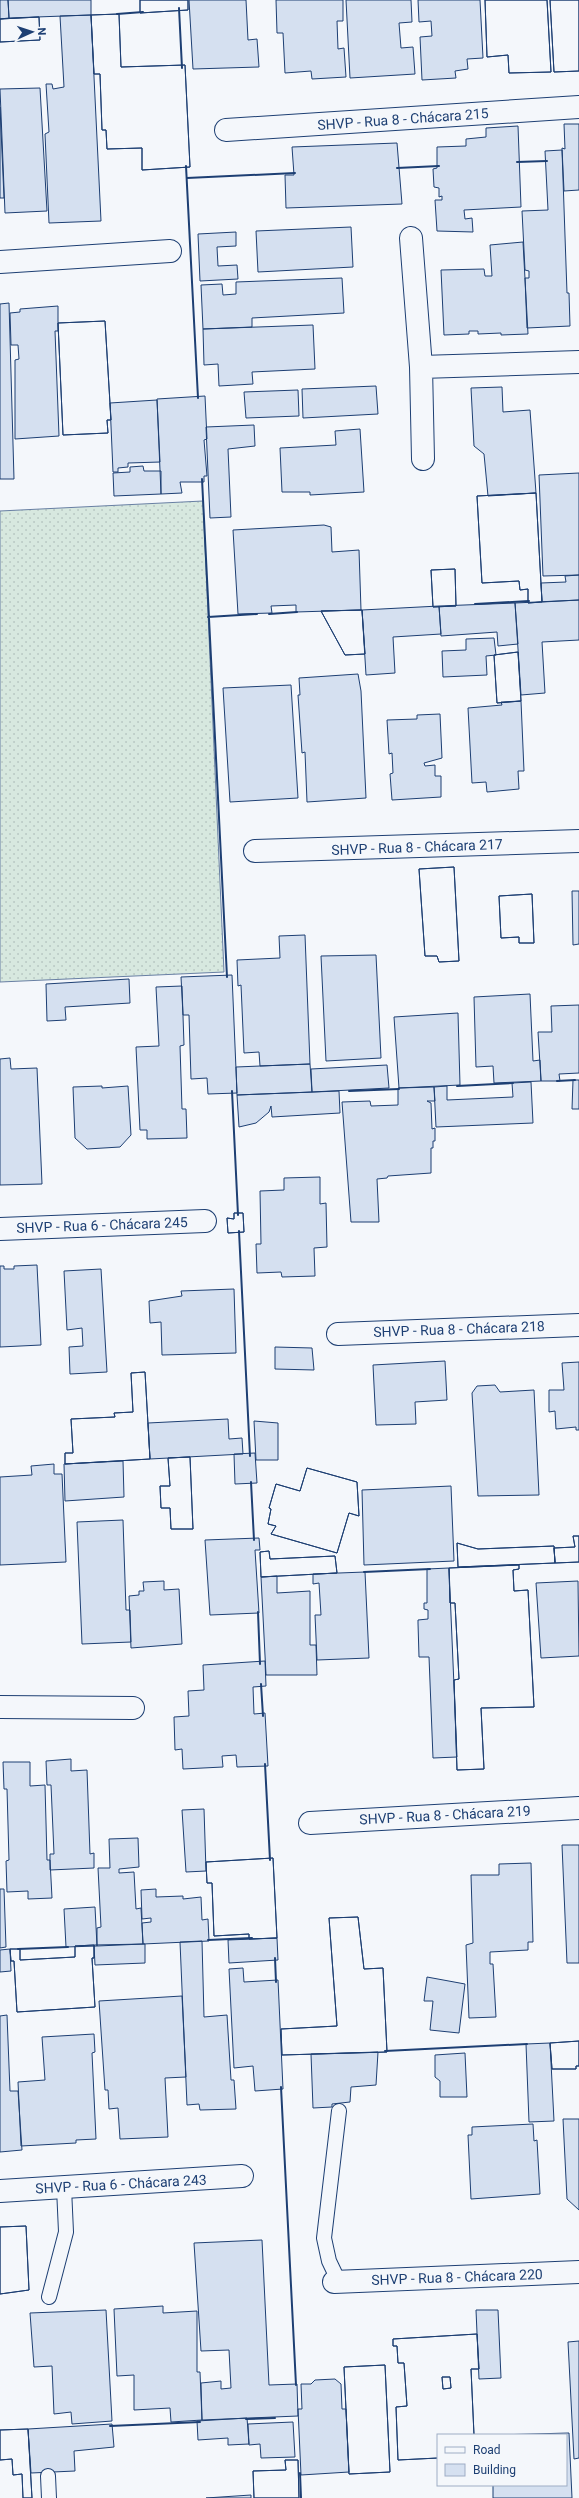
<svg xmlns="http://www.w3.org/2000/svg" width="579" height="2498" viewBox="0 0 579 2498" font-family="Roboto,sans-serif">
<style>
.grass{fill:url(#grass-dots);stroke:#687fa3}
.building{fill:#d5e0f0;stroke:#1d3f73;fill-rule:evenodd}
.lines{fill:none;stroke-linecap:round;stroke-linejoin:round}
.service-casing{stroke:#1d3f73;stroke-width:16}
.minor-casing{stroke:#1d3f73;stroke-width:24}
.service{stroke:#f4f7fb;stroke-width:14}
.minor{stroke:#f4f7fb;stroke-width:22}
.wall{stroke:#1d3f73;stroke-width:2}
.labels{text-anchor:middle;stroke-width:3;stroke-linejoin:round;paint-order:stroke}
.street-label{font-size:14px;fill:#1d3f73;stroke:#f4f7fb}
</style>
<defs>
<pattern id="grass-dots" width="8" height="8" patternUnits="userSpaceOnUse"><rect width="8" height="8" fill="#d7e8df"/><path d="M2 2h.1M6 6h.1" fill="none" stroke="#b8c8c3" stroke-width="1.8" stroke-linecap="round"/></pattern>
</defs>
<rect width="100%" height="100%" fill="#f4f7fb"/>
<path class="grass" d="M203,501L224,972L0,982V511Z"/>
<path class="building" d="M0,0H8L9,18L0,19Z
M8,0H91V15L9,18Z
M140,0H188V10L140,13Z
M140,0H188V10L140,13Z
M189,0H246L248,40L257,39L259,67L193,69Z
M276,0H343V21H337L338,49L344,48L346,77L312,79L311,71L285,73L283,33H277Z
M346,0H411L412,22L399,23L401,48L413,47L415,74L350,78Z
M418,0H480L483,58L467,59L468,69L455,71L456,78L422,80L420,37L432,36L431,21L419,22Z
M485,0H547L551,72L509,73L508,55L487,57Z
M485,0H547L551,72L509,73L508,55L487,57Z
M550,0H579V71L554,72Z
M550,0H579V71L554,72Z
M119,14L121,67L185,65L190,167L142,170V148L107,149L106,130H102L100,74H94L91,15Z
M119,14L121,67L185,65L190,167L142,170V148L107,149L106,130H102L100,74H94L91,15Z
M91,15L101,221L49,223L45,134L49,132L46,84H52L53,89L64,87L60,16Z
M39,17L40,40L0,42V19Z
M39,17L40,40L0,42V19Z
M40,88L47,211L5,213L0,89Z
M0,107L4,198H0Z
M564,124H579V190L564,191L562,148L565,149Z
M518,126L521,207L464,210L465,219L472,218L473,232L437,231L435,200H442V196L439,197V188L434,187L433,169L437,168V147L466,146V139L486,137V128Z
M397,143L402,204L286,208L285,175H294L292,147Z
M562,150L567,293H569L570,326L527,328L525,278H529V271L525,270L522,211L548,210L545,151Z
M351,227L353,267L258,272L256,231Z
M236,232V246L217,247L218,266L237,265L238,279L200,281L198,234Z
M523,242L528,334L501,335V333L478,334V331H469V334L444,335L441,270L484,269L485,276H492L490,245Z
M342,278L344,313L252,318V327L203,329L201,285L222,284L223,295L236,294V282Z
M9,303L14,479H0V304Z
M58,306V331H55L59,436L15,439V360L19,359L18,345H11L10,313L20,312V309Z
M105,321L111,420H107L108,433L63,435L58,323Z
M105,321L111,420H107L108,433L63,435L58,323Z
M313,325L315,369L252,372L253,384L219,386L218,364L204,365L203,329Z
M376,386L378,414L303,418L302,389Z
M502,387L503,412L530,410L536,493L488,496L484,454L474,446L471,388Z
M298,390L299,416L246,418L244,392Z
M205,396L207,439L204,440L207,476H204V482H180L182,493L161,494L157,399Z
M157,400L160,462L128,463V467L118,468V472H113L110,403Z
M254,425L255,446L228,449L231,517L210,518L206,427Z
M360,429L364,492L310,495V492H282L280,448L336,445L335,431Z
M143,466L144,471H161V494L114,496L113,473L130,472V467Z
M579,473V575L543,576L539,475Z
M536,493L542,602L528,603V589L520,590L519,581L482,583L477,496Z
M536,493L542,602L528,603V589L520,590L519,581L482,583L477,496Z
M324,525L331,527L332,552L359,550L361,610L296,612V605L271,606L272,613L238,614L233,530Z
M455,569L456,606L433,607L431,570Z
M455,569L456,606L433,607L431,570Z
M579,575V600L542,602L541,583L566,582L565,576Z
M579,600V640L542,642L545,693L521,695L515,603Z
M515,603L518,644L498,646L497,632L441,636L439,606Z
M439,606L441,634L393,637L395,673L366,675L362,610Z
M362,610L365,654L345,655L321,611Z
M362,610L365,654L345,655L321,611Z
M494,638L496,655L486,656L487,675L443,677L442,651L466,650V639Z
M518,652L521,701L497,703L494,655Z
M518,652L521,701L497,703L494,655Z
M358,674L361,691L366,798L307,802L305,752L302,753L298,695H300L299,678Z
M291,685L298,798L230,802L223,688Z
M521,701L524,771H518L519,789L487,792L486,782L472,783L468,708L502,705L501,702Z
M440,714L442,758L424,763L425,766L435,765V776H441V797L392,800L390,774L393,773L392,753L389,754L387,720L417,719V715Z
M454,867L459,961L439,962L437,956H425L419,869Z
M454,867L459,961L439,962L437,956H425L419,869Z
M572,891H579V944L573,945Z
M532,894L534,943H519V937L501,938L499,896Z
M532,894L534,943H519V937L501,938L499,896Z
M305,935L310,1064L260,1066L259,1052L244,1053L241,985L238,986L237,960L280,958L279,936Z
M376,955L381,1058L326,1061L321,956Z
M232,975L237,1093L208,1094L207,1078L191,1079L189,1015H183L181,977Z
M129,979L130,1003L65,1007L66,1020L47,1021L46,984Z
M182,986L184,1045L180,1046L182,1109H186L187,1138L147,1139V1130H140L136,1047L159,1046L156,987Z
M530,994L533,1061L540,1060L541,1081L494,1083L493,1066L476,1067L474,997Z
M579,1005V1073L559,1074L560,1081H541L538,1032H552L551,1006Z
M458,1013L460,1085L399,1088L394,1017Z
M10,1058L11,1069L37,1068L42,1184L0,1185V1059Z
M310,1064L312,1092L237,1095L236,1067Z
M387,1065L389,1088L312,1092L311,1069Z
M573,1080H579V1109H572Z
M531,1082L533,1123L436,1127L434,1087L447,1086V1100L513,1097L512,1083Z
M102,1086V1088L128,1086L131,1135L120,1147L87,1149L75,1138L73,1087Z
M434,1087L435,1101H427L431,1103L432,1129L435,1128V1141H433V1148H431V1173L388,1176L387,1178L377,1179L379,1222H351L342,1102L370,1101L371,1106L398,1105V1088Z
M339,1091L340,1113L272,1117L271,1106L269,1112L256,1123L239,1127L237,1095Z
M320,1177V1204L326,1203L327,1247L314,1248L315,1276L282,1277L281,1272L257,1273L256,1244H261L260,1191L284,1190V1178Z
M234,1213H243L244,1232L228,1233L227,1218L234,1219Z
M234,1213H243L244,1232L228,1233L227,1218L234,1219Z
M37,1265L41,1345L0,1347V1266H4V1269H14V1266Z
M101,1269L107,1372L70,1374L69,1347L83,1346L82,1328L67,1330L64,1271Z
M234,1289L236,1353L162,1355L161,1322L150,1323L149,1301L182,1296L181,1291Z
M275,1347L312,1348L314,1370L275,1369Z
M445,1361L447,1400L415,1402L416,1424L376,1425L373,1365Z
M579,1362V1430H576V1427L556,1429L555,1411L549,1412V1390H564L562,1363Z
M145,1372L150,1459L65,1464V1453H73L71,1419L115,1417L114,1413L133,1412L131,1373Z
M145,1372L150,1459L65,1464V1453H73L71,1419L115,1417L114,1413L133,1412L131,1373Z
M495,1385L500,1392L534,1390L539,1495L478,1496L472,1393L477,1386Z
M228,1419L229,1439L242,1438L243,1454L150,1459L148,1423Z
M254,1421L278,1423V1460H256Z
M255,1453L257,1483L235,1484L234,1454Z
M190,1457L193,1529H171L170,1508H161L160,1486H170L168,1458Z
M190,1457L193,1529H171L170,1508H161L160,1486H170L168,1458Z
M123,1461L124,1497L65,1501L64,1464Z
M54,1464V1474H62L66,1562L0,1565V1477L32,1475L31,1466Z
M307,1468L357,1482L359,1516L349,1513L337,1553L271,1534L276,1526L268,1524L271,1509L269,1508L276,1484L300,1491Z
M307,1468L357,1482L359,1516L349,1513L337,1553L271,1534L276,1526L268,1524L271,1509L269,1508L276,1484L300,1491Z
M451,1486L454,1561L364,1565L362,1490Z
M123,1520L126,1610H130L131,1642L82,1644L77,1522Z
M573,1536H579V1562L555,1563L554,1548L575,1547Z
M573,1536H579V1562L555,1563L554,1548L575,1547Z
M259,1538L260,1550H255L259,1613L210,1615L205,1540Z
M457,1543L478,1549L554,1546L555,1563L458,1567Z
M457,1543L478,1549L554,1546L555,1563L458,1567Z
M269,1551L270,1559L335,1556L337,1573L261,1577L260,1552Z
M269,1551L270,1559L335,1556L337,1573L261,1577L260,1552Z
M519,1565V1569L513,1570L514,1591L528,1590L534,1707L481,1708L484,1769L457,1770L454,1680L459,1679L455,1603H450L449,1568Z
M519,1565V1569L513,1570L514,1591L528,1590L534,1707L481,1708L484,1769L457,1770L454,1680L459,1679L455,1603H450L449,1568Z
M449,1568L457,1757L433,1758L429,1657H419L418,1623V1620L428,1619V1610L424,1609V1603H427V1569Z
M365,1572L369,1658L317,1660L315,1615H321L319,1583L313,1584V1574Z
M277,1576V1593L310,1591V1645H316L317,1675H266L261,1577Z
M164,1581V1590L179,1589L182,1644L131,1648L129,1596L139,1595V1591H144L143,1582Z
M578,1581L579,1656L541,1658L536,1583Z
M265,1661L266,1686L253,1687L254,1714L265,1713L268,1766L237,1767L236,1755L222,1756L223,1767L183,1769L182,1749L175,1750L174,1717L189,1716L188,1691L204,1690L203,1665Z
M71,1759V1771L87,1770L90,1854L94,1853V1868L50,1870V1854H54L51,1785H47L46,1761Z
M3,1762H30V1786L45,1785L47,1860H50L52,1898L28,1899V1891L7,1892L6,1861L9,1860L7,1789H4Z
M204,1809L206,1871L186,1872L182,1810Z
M138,1838L139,1867L119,1869V1873L134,1872L136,1909L141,1908L143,1944L97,1946V1928L101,1927L98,1868H110L109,1839Z
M562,1845H579V1963H567Z
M273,1858L277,1938L249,1939V1934L214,1936L212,1883H207L206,1862Z
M273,1858L277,1938L249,1939V1934L214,1936L212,1883H207L206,1862Z
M531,1863L533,1942H528V1950L490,1952V1964H493L496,2017L469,2018L466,1945L473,1943L471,1875H499V1864Z
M0,1889H4L6,1947L0,1948Z
M156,1889V1897L183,1896V1899L201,1897L202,1920L208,1919L209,1941L143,1944L142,1923L151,1922V1918L142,1919L141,1890Z
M95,1907L97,1946L66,1947L64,1909Z
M358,1917L364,1969L383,1968L387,2052L282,2055L281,2029L337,2026L329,1918Z
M358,1917L364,1969L383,1968L387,2052L282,2055L281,2029L337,2026L329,1918Z
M277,1938L278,1960L229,1963L228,1940Z
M202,1941L204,2017L227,2015L231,2080H234L236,2109L200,2110L199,2104L187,2105L180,1942Z
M145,1944V1963L95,1965L94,1945Z
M94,1945V1958H92L95,2007L17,2012L14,1961H11L10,1949H20V1960L75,1957V1946Z
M94,1945V1958H92L95,2007L17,2012L14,1961H11L10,1949H20V1960L75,1957V1946Z
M10,1949L11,1971L0,1972V1950Z
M243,1968L244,1982L278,1980L283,2089L255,2091L253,2066L234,2068L229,1969Z
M427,1977L465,1984L459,2033L430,2030L433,2001H424Z
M182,1996L186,2077L165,2078L168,2137L120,2139L118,2108L109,2109L108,2090H105L99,2001Z
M7,2015L10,2091H18L22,2150L0,2152V2016Z
M94,2034L95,2052L92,2053L96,2139L76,2140V2143L21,2146L18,2082L45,2080L42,2037Z
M579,2041V2066H576V2069H552L550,2043Z
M579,2041V2066H576V2069H552L550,2043Z
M550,2043L554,2121L529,2122L526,2044Z
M378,2052L376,2085L351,2087L350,2102L332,2104V2107L313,2108L311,2054Z
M465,2053L467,2097H440V2081L435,2077V2055Z
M563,2119H579V2210L567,2199Z
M533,2124L534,2141L537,2140L540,2194L471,2199L468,2135H472V2127Z
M26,2226L29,2290L0,2294V2227Z
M26,2226L29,2290L0,2294V2227Z
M262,2240L269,2385L297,2384L298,2416L202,2420L201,2383L221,2381V2389L231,2388L229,2350L201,2351L194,2243Z
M163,2306V2313L197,2311V2372H200L202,2420L171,2422L170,2408L134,2410V2375L117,2376L114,2309Z
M106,2310L112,2421L72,2424L71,2412L54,2414L52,2366L34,2367L30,2313Z
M476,2310H498L501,2378L479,2379Z
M477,2334L479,2369H471L474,2435H438V2458L398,2460L396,2407L407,2406L404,2363H398L397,2346H393V2339ZM442,2377H450L451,2388L443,2389Z
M477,2334L479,2369H471L474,2435H438V2458L398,2460L396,2407L407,2406L404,2363H398L397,2346H393V2339ZM442,2377H450L451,2388L443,2389Z
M579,2341V2458L574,2459L568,2342Z
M385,2365L390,2472L349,2474L344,2367Z
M385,2365L390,2472L349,2474L344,2367Z
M335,2379L341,2384L342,2409H346L349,2472L301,2475L298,2409H302L301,2384H311L315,2380Z
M247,2418L249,2444L228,2445V2438L198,2440L197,2421Z
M293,2422L295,2457L261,2458L260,2444L249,2445L248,2424Z
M112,2424L114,2447L74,2451L75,2471L31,2473L28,2429Z
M28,2429L32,2498H23L22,2474L13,2475L12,2459L0,2460V2430Z
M28,2429L32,2498H23L22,2474L13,2475L12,2459L0,2460V2430Z
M569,2433L572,2498H493V2485H566V2435H496Z
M285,2460H298L299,2498H254L253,2471L286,2470Z
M285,2460H298L299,2498H254L253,2471L286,2470Z
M251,2495V2498H206Z"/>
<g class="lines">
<defs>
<path id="service" d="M339,2111L324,2238L329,2261L339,2282
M49,2297L66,2232L64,2188
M48,2476L49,2498"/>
<path id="minor" d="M226,130L579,107
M411,238L421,367L423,459
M0,262L170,251
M421,367L579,362
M255,851L579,841
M0,1229L205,1221
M338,1334L579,1325
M0,1707L133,1708
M310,1823L579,1808
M0,2191L242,2176
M334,2282L579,2272"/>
</defs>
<use href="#service" class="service-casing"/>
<use href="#minor" class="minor-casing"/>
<use href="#service" class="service"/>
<use href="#minor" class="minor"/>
<path class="wall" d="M179,8L182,68
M117,14L143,12
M517,162L547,161
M186,166L198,398
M397,168L439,166
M187,178L295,173
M202,479L227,977
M475,604L529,601
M269,614L297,612
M208,617L257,614
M557,1081L575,1080
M457,1086L513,1083
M232,1091L238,1215
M349,1091L399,1089
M239,1231L250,1456
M251,1482L254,1540
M364,1572L430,1569
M258,1612L260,1664
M261,1684L263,1716
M265,1764L270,1860
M208,1940L252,1938
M18,1949L68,1947
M275,1958L276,1982
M385,2051L527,2044
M281,2087L296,2385
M246,2419L275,2418
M110,2426L200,2422
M300,2473L301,2498"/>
</g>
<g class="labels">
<g class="street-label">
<text transform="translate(403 119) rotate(-4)" y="5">SHVP - Rua 8 - Chácara 215</text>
<text transform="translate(417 847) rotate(-2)" y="5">SHVP - Rua 8 - Chácara 217</text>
<text transform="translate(102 1225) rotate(-2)" y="5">SHVP - Rua 6 - Chácara 245</text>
<text transform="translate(459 1329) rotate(-2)" y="5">SHVP - Rua 8 - Chácara 218</text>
<text transform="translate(445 1815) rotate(-3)" y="5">SHVP - Rua 8 - Chácara 219</text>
<text transform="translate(121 2184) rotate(-3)" y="5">SHVP - Rua 6 - Chácara 243</text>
<text transform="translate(457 2277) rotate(-2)" y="5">SHVP - Rua 8 - Chácara 220</text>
</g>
</g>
<rect x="437" y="2434" width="130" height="52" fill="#f4f7fb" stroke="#9eadc5"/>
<rect x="445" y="2447" width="20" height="6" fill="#f4f7fb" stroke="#9eadc5"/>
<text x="473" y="2454" font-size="12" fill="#1d3f73">Road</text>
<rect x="445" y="2464" width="20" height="12" fill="#d5e0f0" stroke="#9eadc5"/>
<text x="473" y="2474" font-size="12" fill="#1d3f73">Building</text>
<g transform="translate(32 32) rotate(87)" stroke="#f4f7fb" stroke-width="3" paint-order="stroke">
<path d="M0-3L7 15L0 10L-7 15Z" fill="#1d3f73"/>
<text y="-6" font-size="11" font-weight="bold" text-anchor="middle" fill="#1d3f73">N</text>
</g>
</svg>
